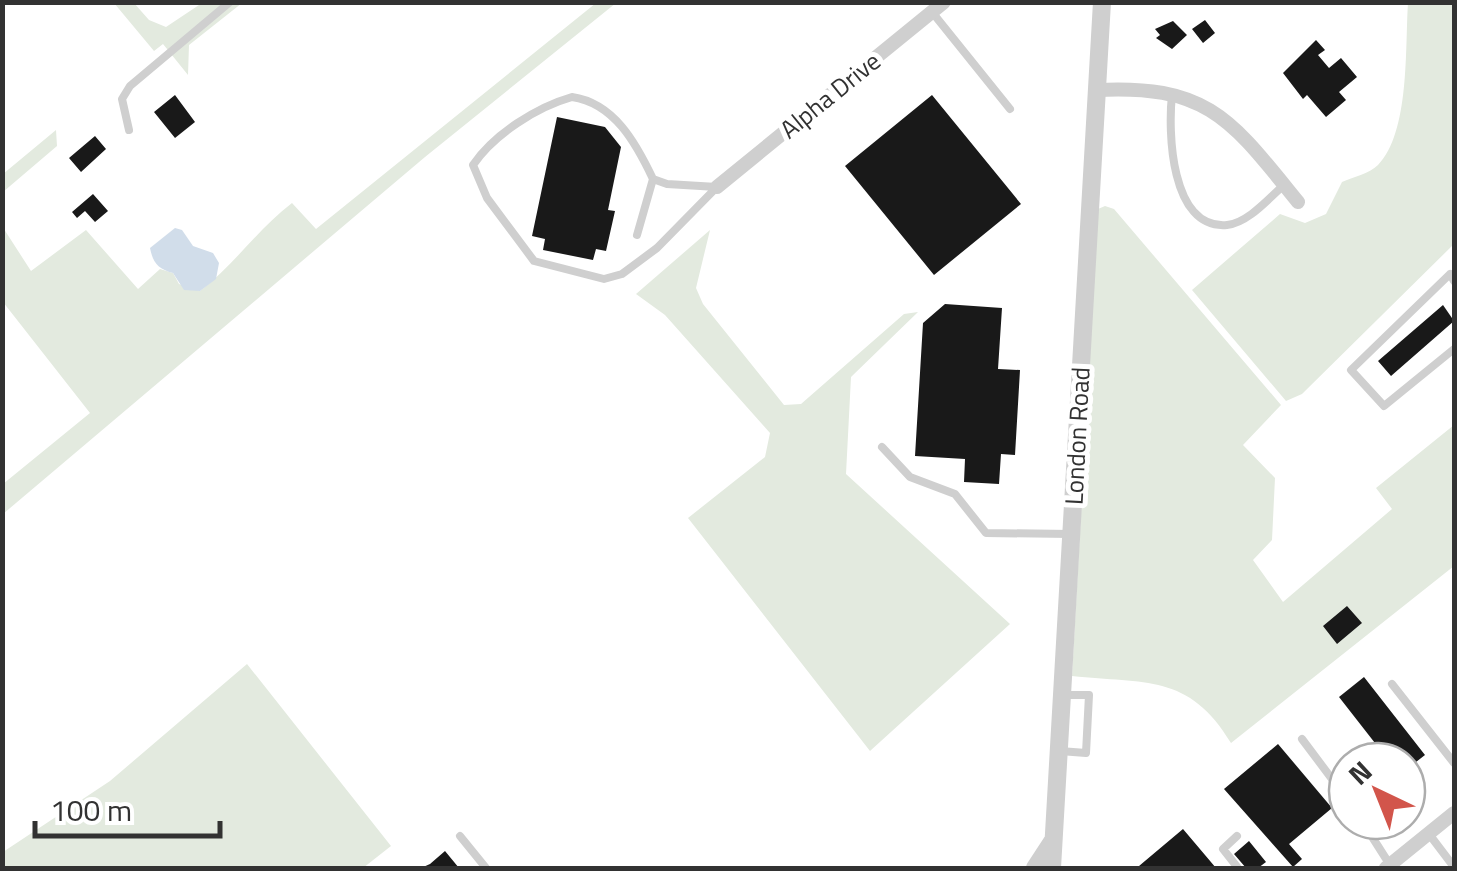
<svg xmlns="http://www.w3.org/2000/svg" width="1457" height="871" viewBox="0 0 1457 871" font-family="'Titillium Web',sans-serif">
<style>
.green{fill:#e3eadf}
.water{fill:#d1ddea}
.building{fill:#191919}
.lines{fill:none;stroke-linecap:round;stroke-linejoin:round}
.service{stroke:#cfcfcf;stroke-width:8}
.minor{stroke:#cfcfcf;stroke-width:14}
.tertiary{stroke:#cfcfcf;stroke-width:18}
.labels{text-anchor:middle;stroke-width:10;stroke-linejoin:round;paint-order:stroke}
.street-label{font-size:25px;fill:#323232;stroke:#fff}
</style>
<rect width="100%" height="100%" fill="#fff"/>
<path class="green" d="M114,3H134L149,20L166,27L202,3H242L189,45L188,75L163,44L154,51Z
M596,3H616L425,157L3,514V484L90,413L3,302L2,226L31,271L86,230L138,289L160,269L173,273L179,284L200,291C234,265 258,229 292,203L316,229Z
M1408,3H1454V244L1302,394L1286,401L1192,290L1280,214L1305,223L1326,214L1342,182C1353,177 1369,174 1378,165C1410,132 1405,48 1408,3Z
M56,130L57,146L3,192V174Z
M1105,206L1114,209L1281,405L1243,445L1275,478L1272,540L1253,560L1283,602L1392,509L1376,488L1454,425V566L1231,743C1189,673 1145,684 1072,676L1098,209Z
M710,230L696,288L703,304L784,405L801,404L904,314L918,312L851,377L846,474L1010,624L870,751L688,518L765,457L770,433L665,315L636,294Z
M247,664L391,846L363,868H3V852L110,781Z"/>
<path class="water" d="M175,228L182,230L193,246L213,253L219,263L216,279L200,291L184,290L173,273C158,269 153,263 150,248Z"/>
<path class="building" d="M1205,20L1215,33L1203,43L1192,29Z
M1173,21L1187,35L1172,49L1156,38L1160,35L1155,29Z
M1316,40L1325,50L1318,55L1329,68L1341,58L1357,77L1339,92L1346,100L1326,117L1307,95L1303,99L1283,73Z
M175,95L195,122L175,138L154,112Z
M932,95L1021,204L934,275L845,166Z
M557,117L605,127L621,147L608,210L615,211L606,251L596,249L593,260L543,250L545,239L532,236Z
M95,136L106,149L81,172L69,158Z
M93,194L108,211L95,222L85,211L77,218L72,212Z
M945,304L1002,308L998,369L1020,370L1015,455L1001,454L999,484L964,482L965,459L915,456L923,323Z
M1443,305L1454,321L1391,376L1378,361Z
M1347,606L1362,623L1337,644L1323,626Z
M1364,677L1425,755L1407,769V761H1389L1339,697Z
M1278,744L1332,808L1289,844L1302,859L1293,867L1224,789Z
M1183,829L1216,868H1141L1139,866Z
M1249,841L1266,862L1258,868H1246L1234,854Z
M445,851L459,868H421L430,864Z"/>
<g class="lines">
<path class="service" d="M932,12L1010,109
M1172,95C1168,130 1170,230 1227,225C1248,223 1269,198 1284,185
M572,97C614,103 636,143 653,179L667,184L717,187L657,248L622,274L604,279L534,261L487,198L473,165C494,134 537,107 572,97Z
M129,130L122,99L130,86L230,2
M637,235L653,179
M1454,281L1450,274L1351,370L1384,406L1454,349
M882,447L910,477L955,494L986,533L1071,534
M1392,684L1454,763
M1302,739L1347,799
M1060,751L1086,753L1089,695H1061
M1362,821L1390,865
M1429,834L1454,867
M460,836L486,868
M1237,836L1223,849L1238,868"/>
<path class="minor" d="M1096,90C1209,84 1232,121 1298,202
M717,187L944,2
M1386,868L1454,813"/>
<path class="tertiary" d="M1035,868L1052,842
M1052,868L1102,2"/>
</g>
<g class="labels">
<g class="street-label">
<text transform="translate(830 95) rotate(-39)" y="9">Alpha Drive</text>
<text transform="translate(1077 436) rotate(-87)" y="9">London Road</text>
</g>
</g>
<rect width="1457" height="871" fill="none" stroke="#323232" stroke-width="10"/>
<g transform="translate(1377 791) rotate(317)"><circle r="48" fill="#ffffff" stroke="#adadad" stroke-width="2.5"/>
<path d="M0-8L18 38L0 25L-18 38Z" fill="#d2554b"/>
<text y="-15" font-size="28" font-weight="bold" text-anchor="middle" fill="#323232">N</text>
</g>
<path d="M35 821v15h185v-15" fill="none" stroke="#323232" stroke-width="5"/>
<text x="50" y="821" font-size="30" fill="#323232" stroke="#ffffff" stroke-width="8" paint-order="stroke">100 m</text>
</svg>
